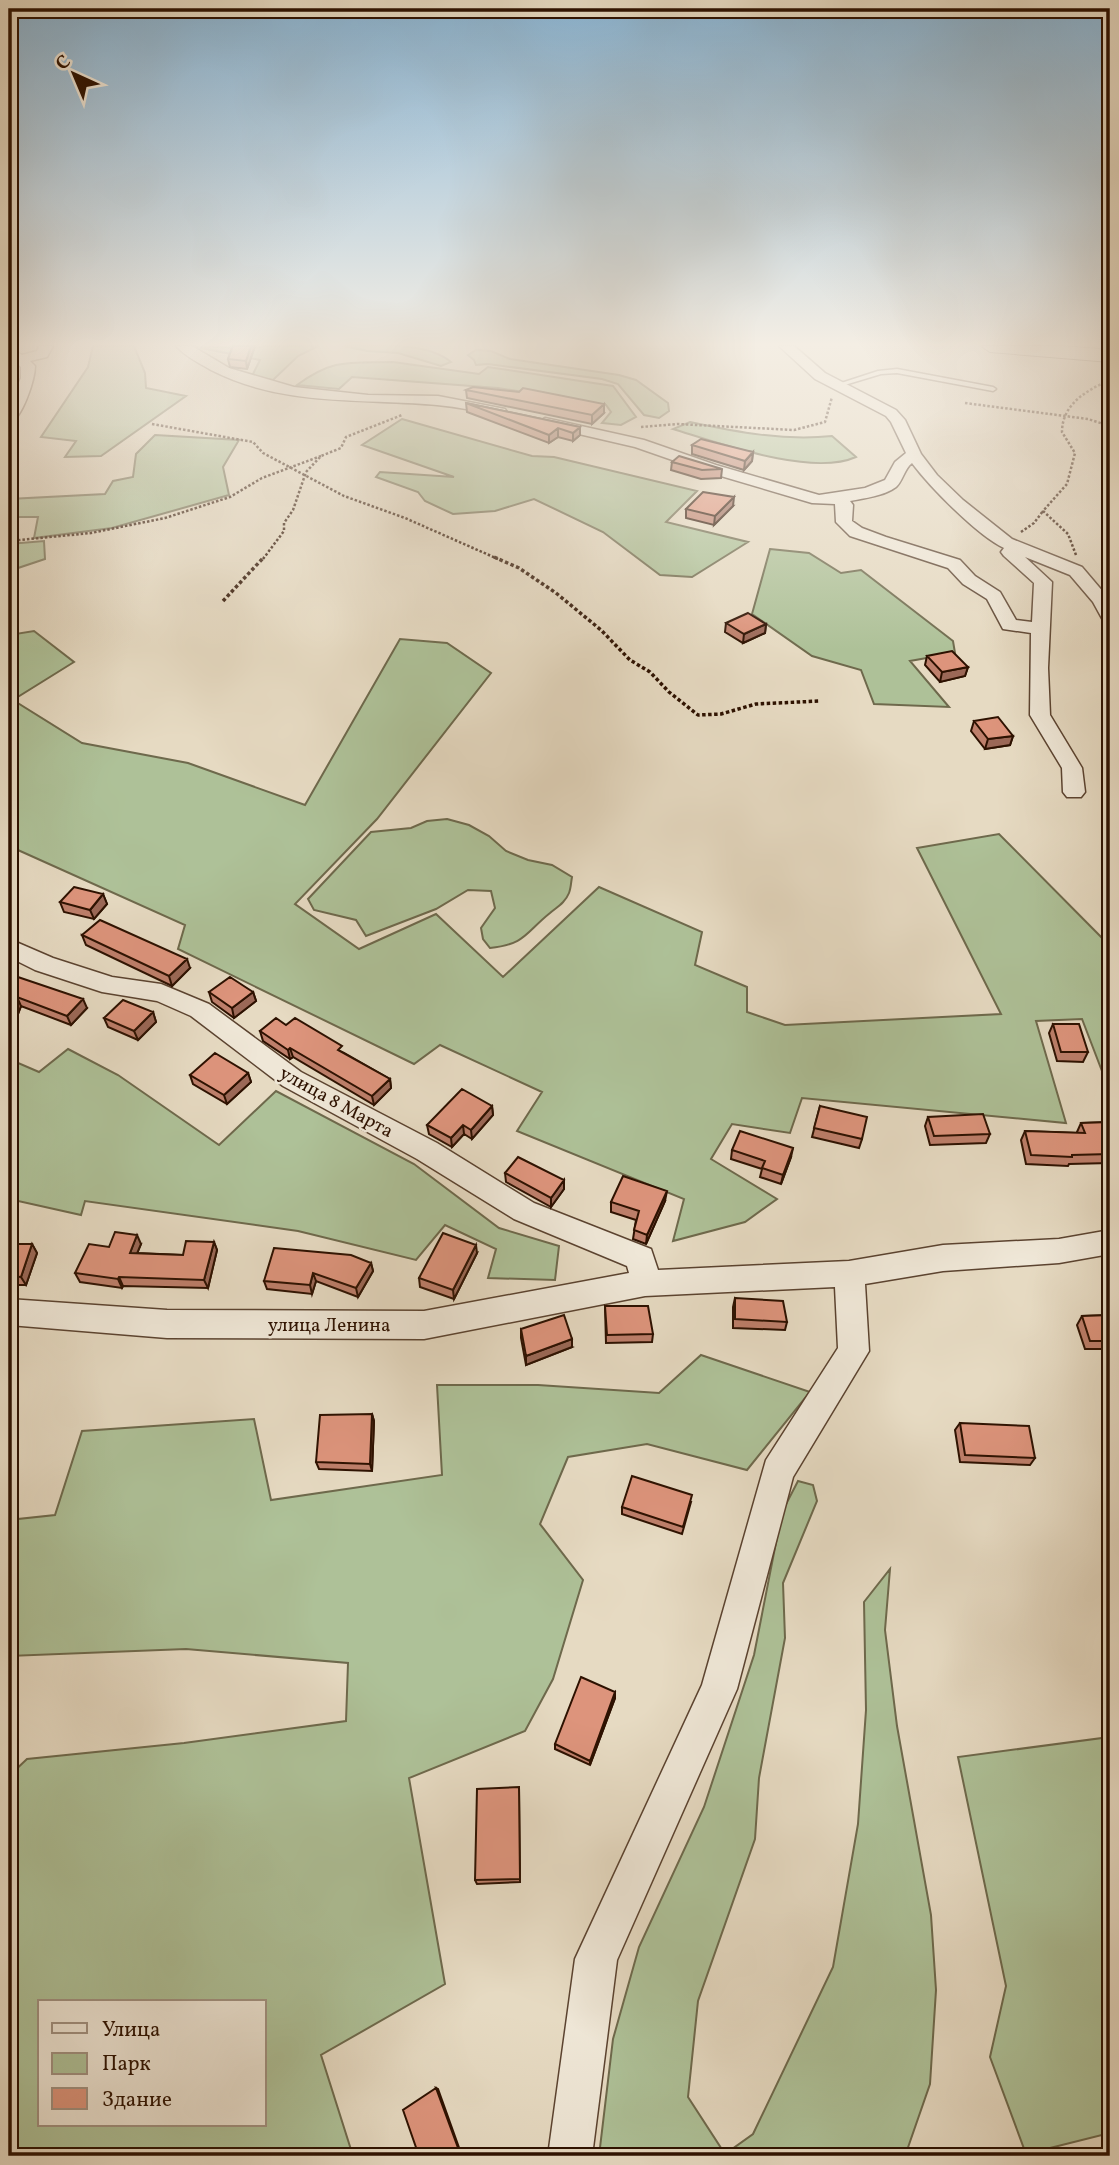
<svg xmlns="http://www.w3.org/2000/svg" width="1119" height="2165" viewBox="0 0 1119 2165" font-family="Vollkorn,serif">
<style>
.green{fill:#aec198;stroke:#6e694c;stroke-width:2;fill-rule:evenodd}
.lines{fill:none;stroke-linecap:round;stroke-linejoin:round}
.lane-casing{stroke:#5b4330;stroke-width:3}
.street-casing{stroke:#5b4330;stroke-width:3}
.secondary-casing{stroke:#2d1100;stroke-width:2}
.path-far1{stroke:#2d1100;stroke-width:2.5;stroke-dasharray:2.5 2;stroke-linecap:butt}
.path{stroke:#2d1100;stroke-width:3.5;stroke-dasharray:3.5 2.5;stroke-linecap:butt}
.lane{fill:#efe7d7;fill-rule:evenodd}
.street{fill:#efe7d7;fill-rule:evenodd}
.secondary{fill:#efe7d7;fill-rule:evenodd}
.wall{fill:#be7f6b;stroke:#2d1100;stroke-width:2}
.shaded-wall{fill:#9b6857;stroke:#2d1100;stroke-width:2}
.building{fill:#dd947c;stroke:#2d1100;stroke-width:2}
.labels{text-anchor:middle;stroke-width:5;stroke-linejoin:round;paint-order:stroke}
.street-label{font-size:19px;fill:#2d1100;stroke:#efe7d7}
</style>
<rect width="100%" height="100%" fill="#e6dac2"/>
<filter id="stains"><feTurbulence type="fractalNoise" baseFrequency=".00286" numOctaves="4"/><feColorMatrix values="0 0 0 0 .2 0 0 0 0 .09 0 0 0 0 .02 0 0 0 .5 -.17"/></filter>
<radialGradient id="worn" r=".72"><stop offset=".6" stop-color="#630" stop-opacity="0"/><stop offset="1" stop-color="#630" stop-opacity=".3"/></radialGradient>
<path class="green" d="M93,346H134L145,373L146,388L186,396L101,456L65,457L76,441L41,437L88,367Z
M192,346C206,346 256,350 264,346H318L298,356L273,380L252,376L260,360Z
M344,346C376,346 426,341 451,362L441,366L398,353L367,351Z
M476,350L491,351L510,359L619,375L636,380L668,403L669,411L659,418L644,415L618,384L602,379L488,364L476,365L474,360L468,355Z
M393,362L479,374L488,367L613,386L636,417L621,425L602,423L611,412L606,405L498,388L352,377L339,389L297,385C334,358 349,363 393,362Z
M402,419L532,456L554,457L697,491L666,522L748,542L692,577L660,575L603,532L534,499L495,511L453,514L425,501L418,492L376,477L380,472L454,477L362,445Z
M690,422C737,432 783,441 832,436L856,457C811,477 719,443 673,429Z
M155,435L239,440L223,467L229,495L112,528L34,538L38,517H9V499L105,494L113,481L133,477L136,454Z
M44,541L45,559L9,571V544Z
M770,549L809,553L841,573L861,570L953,641L955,653L910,661L949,707L874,704L861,670L812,656L752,614Z
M34,631L74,662L13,700L82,743L188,763L305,805L400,639L447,643L491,673L377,819L295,904L359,949L436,914L503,977L599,887L702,932L695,965L747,987V1012L785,1025L1001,1014L917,848L999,834L1110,946V1092L1082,1019L1036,1021L1066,1123L802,1098L790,1133L732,1124L711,1159L777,1199L745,1222L673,1241L684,1199L517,1131L542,1092L440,1045L414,1064L178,949L185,925L9,846V635Z
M447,819L469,825L489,836L506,851L528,860L552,865L572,877C571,882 571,888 569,893C565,903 557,907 550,913C525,933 526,944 490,948L483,939L481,928L495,908L491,891L468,890L436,909L366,936L356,920L314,910L308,899L371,832L411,828L427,821Z
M68,1049L118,1075L219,1145L276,1091L414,1164L499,1228L559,1246L555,1280L488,1278L496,1249L445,1225L416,1260L298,1231L85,1201L81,1215L9,1199V1059L39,1072Z
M701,1355L810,1392L747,1470L647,1444L568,1457L540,1524L583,1580L553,1679L525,1731L409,1778L445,1984L321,2055L353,2156H9V1776L27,1759L184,1743L346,1721L348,1663L186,1649L9,1656V1520L55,1515L82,1431L254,1419L271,1500L442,1475L437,1385H538L659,1393ZM40,2002H264V2125H40Z
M798,1481L813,1485L817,1501L783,1583L785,1638L759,1778L755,1839L698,2001L688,2097L725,2154L753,2134L833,1967L858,1824L866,1710L864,1602L890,1569L885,1630L897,1726L931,1915L936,1990L930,2084L905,2156H599L613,2039L639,1947L704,1807L754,1655L782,1512Z
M1110,1737V2133L1026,2154L990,2057L1006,1986L958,1757Z"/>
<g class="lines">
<defs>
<path id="lane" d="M897,369L993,387L996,389L993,391L897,373L881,374L838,387L835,385L878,371Z"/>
<path id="street" d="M39,346H53L47,357L30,361L35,366C35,379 22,420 9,423V404L21,378V367L9,357V347L22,355L37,351Z
M176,346H192L229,368L294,387L368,395L438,396L505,409L507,412L500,416C479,411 458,407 437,405C360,398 283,407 211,370C199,363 185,356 176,346Z
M779,346H794L825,373L896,410L905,420L921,454L937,475L963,500L1012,539L1082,567L1110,600V623L1104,622L1093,602L1070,575L1025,557L1052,582L1048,668L1050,715L1082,768L1085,792L1081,797H1067L1063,792L1062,768L1030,715L1031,633L1003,629L987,599L963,584L948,568L850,536L836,522L835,504L812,503L704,471L635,447L540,425L538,422L545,418L644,440L716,465L819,495L865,488L885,480L895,462L906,453L891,422L886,416L815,379ZM912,463C930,487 978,536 1004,548L1001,552L1004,556L1034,583L1032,622L1016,620L1000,592L975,576L960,560L886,537L862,528L852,521L853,505L850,501C865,498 884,496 896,487C903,481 904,469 912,463Z
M9,939L53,958L112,977L161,984L209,1004L301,1072L437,1143L534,1203L651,1249L658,1270L849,1261L943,1245L1059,1239L1110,1230V1254L1059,1263L943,1271L865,1284L869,1351L793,1477L737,1689L617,1960L592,2156H548L575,1959L702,1685L766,1460L838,1348L835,1287L645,1296L424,1339L167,1338L9,1325V1299L167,1310L424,1311L629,1273L627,1266L514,1219L417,1159L283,1086L191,1016L157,1001L102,992L35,970L9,957Z"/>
<path id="secondary" d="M981,346H1063L1110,350V362L990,352Z"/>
</defs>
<use href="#lane" class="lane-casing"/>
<use href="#street" class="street-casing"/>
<use href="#secondary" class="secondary-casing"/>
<path class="path-far1" d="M965,403L1088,419L1110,426
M152,424L253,442L263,453L344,496L405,518L498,559
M641,427L677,424L794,430L825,422L832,397
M1021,532L1034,523L1043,511
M9,541L91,533L165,518L230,497L262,478L321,456
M1076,555L1068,534L1043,511L1067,484L1075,453L1062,432C1062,404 1087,390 1110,380
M263,559L284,531V523L293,510L306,472L321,456L341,448L346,437L402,415"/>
<path class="path" d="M494,557L519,568L556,593L601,630L630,660L650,672L669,692L698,715L721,714L756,704L820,701
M223,601L264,557"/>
<use href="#lane" class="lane"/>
<use href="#street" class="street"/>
<use href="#secondary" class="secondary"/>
</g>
<path class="wall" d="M233,346H255L247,369L230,367L228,359Z
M466,390L519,392L604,413L592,424L467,398Z
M466,403L580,427V435L573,441L558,437L549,443L467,412Z
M692,445L753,452L752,461L744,470L692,454Z
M672,462L722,469L721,478L701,479L671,470Z
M733,506L714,525L686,518V509Z
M726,623L766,624L765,633L743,643L725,632Z
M927,656L968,667L965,676L940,682L925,665Z
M974,721L1013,736L1010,745L985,749L971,731Z
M1110,850V868L1104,860L1108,851Z
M103,894L107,904L94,919L64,912L60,902Z
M82,935L190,968L172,986L86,945Z
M9,974L87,1008L71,1025L21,1006L18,1014L9,1011Z
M209,992H253L256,1001L234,1018L212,1002Z
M153,1012L156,1022L138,1040L108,1027L104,1018Z
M1053,1024L1088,1052L1083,1062L1057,1061L1049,1033Z
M286,1025L344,1053L390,1079L391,1088L374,1105L293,1057L290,1059L263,1041L260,1031Z
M248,1073L251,1082L227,1104L193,1084L190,1075Z
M492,1106L493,1115L472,1139L464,1134L452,1147L429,1134L427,1125Z
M820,1106L862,1139L859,1148L812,1137Z
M928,1117L990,1134L986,1143L930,1145L925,1126Z
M1110,1122V1163L1069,1164L1068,1166L1026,1164L1021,1140L1025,1131L1077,1133V1132L1081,1123Z
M732,1150L791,1157L781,1184L760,1177L762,1169L731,1159Z
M505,1173L564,1180V1189L551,1207L506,1182Z
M665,1201L646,1244L633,1239L636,1220L611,1212V1202Z
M214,1242L217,1250L208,1288L123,1286L122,1288L80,1282L75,1273L109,1247L141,1244L137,1253L183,1255Z
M9,1244H32L37,1253L26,1285H9Z
M477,1253L454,1299L420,1287L419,1278Z
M371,1263L373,1271L358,1297L316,1281L312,1294L267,1289L264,1281Z
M735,1298L787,1322L785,1330L733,1328V1307Z
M605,1306L653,1334L652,1342L606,1343Z
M1110,1315V1349H1085L1077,1325L1082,1316Z
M521,1329L572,1347L526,1365L521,1338Z
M372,1414L374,1421L372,1471L319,1469L316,1462Z
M960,1423L1035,1458L1030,1465L960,1462L955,1430Z
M691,1502L682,1534L622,1514V1507Z
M615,1692V1698L590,1765L555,1749V1744Z
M519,1787L520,1882L477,1884L475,1880Z"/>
<path class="shaded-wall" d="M251,346H255L247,369L246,361Z
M604,404V413L592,424V415Z
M580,427V435L573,441V433Z
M558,428V437L549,443V435Z
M753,452L752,461L744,470L745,461Z
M734,497L733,506L714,525L715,516Z
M766,624L765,633L743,643L744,634Z
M968,667L965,676L940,682L942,672Z
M1013,736L1010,745L985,749L988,739Z
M103,894L107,904L94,919L90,910Z
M187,959L190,968L172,986L169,976Z
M253,992L256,1001L234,1018L232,1008Z
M17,997L21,1006L18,1014L14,1004Z
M83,999L87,1008L71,1025L67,1016Z
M153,1012L156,1022L138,1040L134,1031Z
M290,1048L293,1057L290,1059L288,1050Z
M248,1073L251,1082L227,1104L224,1095Z
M390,1079L391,1088L374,1105L372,1096Z
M492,1106L493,1115L472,1139L471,1130Z
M463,1125L464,1134L452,1147L451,1138Z
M793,1148L791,1157L781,1184L783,1175Z
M564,1180V1189L551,1207V1198Z
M667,1191L665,1201L646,1244L647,1235Z
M137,1235L141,1244L134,1261L130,1253Z
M214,1242L217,1250L208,1288L204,1280Z
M32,1244L37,1253L26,1285L21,1277Z
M476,1245L477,1253L454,1299L453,1290Z
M371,1263L373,1271L358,1297L356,1288Z
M313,1273L316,1281L312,1294L310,1285Z
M119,1277L123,1286L122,1288L118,1279Z
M572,1339V1347L526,1365V1356Z
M372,1414L374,1421L372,1471L370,1464Z
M615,1692V1698L590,1765V1761Z
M436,2088L438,2089L462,2156H461Z"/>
<path class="building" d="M233,346H251L246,361L228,359Z
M473,387L519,392L523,388L604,404L592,415L466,390Z
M466,403L580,427L573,433L558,428L549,435Z
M701,439L753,452L745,461L692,445Z
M679,456L722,469L702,470L672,462Z
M703,492L734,497L715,516L686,509Z
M748,613L766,624L744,634L726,623Z
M952,651L968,667L942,672L927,656Z
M998,717L1013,736L988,739L974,721Z
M74,887L103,894L90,910L60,902Z
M100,920L187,959L169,976L82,935Z
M9,974L83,999L67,1016L17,997L14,1004L9,1003Z
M230,977L253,992L232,1008L209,992Z
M123,1000L153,1012L134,1031L104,1018Z
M276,1018L286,1025L295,1018L342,1046L338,1050L390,1079L372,1096L290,1048L288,1050L260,1031Z
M1053,1024H1079L1088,1052H1061Z
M215,1053L248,1073L224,1095L190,1075Z
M462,1089L492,1106L471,1130L463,1125L451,1138L427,1125Z
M820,1106L867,1117L862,1139L814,1128Z
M983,1114L990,1134L934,1136L928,1117Z
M1110,1122V1154L1072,1155V1157L1031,1155L1025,1131L1085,1133L1081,1123Z
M740,1131L793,1148L783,1175L762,1168L765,1161L732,1150Z
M518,1157L564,1180L551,1198L505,1173Z
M623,1176L667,1191L647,1235L634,1230L639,1211L611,1202Z
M115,1232L137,1235L130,1253L183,1255L186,1241L214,1242L204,1280L119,1277L118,1279L75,1273L89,1244L109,1247Z
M443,1233L476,1245L453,1290L419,1278Z
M9,1244H32L21,1277L9,1276Z
M274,1248L351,1255L371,1263L356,1288L313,1273L310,1285L264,1281Z
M735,1298L783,1301L787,1322L735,1319Z
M605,1306H648L653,1334L607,1335Z
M564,1315L572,1339L526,1356L521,1329Z
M1110,1315V1341H1090L1082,1316Z
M372,1414L370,1464L316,1462L320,1415Z
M960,1423L1029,1426L1035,1458L965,1455Z
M632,1476L692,1495L683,1527L622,1507Z
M581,1677L615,1692L590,1761L555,1744Z
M519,1787L520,1879L475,1880L477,1789Z
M436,2088L461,2156H419L403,2110Z"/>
<linearGradient id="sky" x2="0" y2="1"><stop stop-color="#89b6d7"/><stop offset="0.53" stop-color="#f4eee4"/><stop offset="1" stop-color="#f4eee4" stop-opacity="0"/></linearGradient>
<rect width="1119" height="650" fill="url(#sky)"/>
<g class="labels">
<g class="street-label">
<text transform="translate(337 1101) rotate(29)" y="7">улица 8 Марта</text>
<text x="329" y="1331">улица Ленина</text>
</g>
</g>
<rect width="1119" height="2165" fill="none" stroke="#e6dac2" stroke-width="35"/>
<rect x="10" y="10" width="1098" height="2144" fill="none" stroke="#2d1100" stroke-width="3.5"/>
<rect x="18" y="18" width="1084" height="2130" fill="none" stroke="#2d1100" stroke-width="2"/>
<rect x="38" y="2000" width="228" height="126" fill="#efe7d7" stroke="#a19181" stroke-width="2"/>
<rect x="52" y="2023" width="35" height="10" fill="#efe7d7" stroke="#a19181" stroke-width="2"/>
<text x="102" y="2036" font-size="21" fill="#2d1100">Улица</text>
<rect x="52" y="2053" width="35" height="21" fill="#aec198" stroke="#a19181" stroke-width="2"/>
<text x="102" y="2070" font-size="21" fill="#2d1100">Парк</text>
<rect x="52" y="2088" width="35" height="21" fill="#dd947c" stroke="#a19181" stroke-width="2"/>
<text x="102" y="2106" font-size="21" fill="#2d1100">Здание</text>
<g transform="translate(74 74) rotate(316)" stroke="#efe7d7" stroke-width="5" paint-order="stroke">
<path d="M0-5L12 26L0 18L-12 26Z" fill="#2d1100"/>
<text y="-10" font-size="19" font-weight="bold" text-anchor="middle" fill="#2d1100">С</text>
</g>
<rect width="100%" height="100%" filter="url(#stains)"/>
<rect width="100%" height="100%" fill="url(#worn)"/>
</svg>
